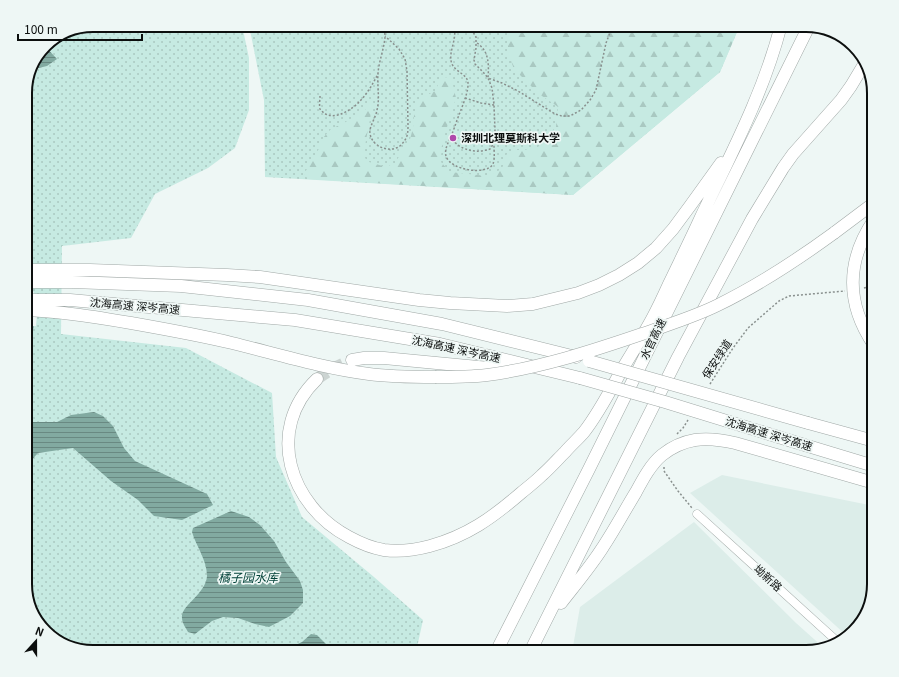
<svg xmlns="http://www.w3.org/2000/svg" width="899" height="677" viewBox="0 0 899 677" font-family="Georgia,'Noto Sans SC',serif">
<style>
.built{fill:#dcede9}
.grass{fill:url(#grass-dots)}
.forest{fill:url(#forest-firs)}
.water{fill:url(#water-rules)}
.pier{fill:#eef7f5}
.lines{fill:none;stroke-linecap:round;stroke-linejoin:round}
.highway-tunnel{stroke:#ccd4d2;stroke-width:12;stroke-dasharray:12 6;stroke-linecap:butt}
.minor-casing{stroke:#a0a8a6;stroke-width:9}
.highway-casing{stroke:#a0a8a6;stroke-width:13}
.path{stroke:#89908e;stroke-width:1.5;stroke-dasharray:2 2;stroke-linecap:butt}
.minor{stroke:#fff;stroke-width:8}
.highway{stroke:#fff;stroke-width:12}
.highway-bridge-casing{stroke:#a0a8a6;stroke-width:13;stroke-linecap:butt}
.highway-bridge{stroke:#fff;stroke-width:12}
.poi-dot{fill:#af48ab;stroke:#eef7f5;stroke-width:1.5}
.labels{text-anchor:middle;stroke-width:3.5;stroke-linejoin:round;paint-order:stroke}
.poi-label{font-size:11px;font-weight:bold;fill:#0c0f0e;stroke:#eef7f5;text-anchor:start}
.street-label{font-size:11px;fill:#0c0f0e;stroke:#eef7f5}
.water-label{font-size:12px;font-style:italic;fill:#04433a;stroke:#eef7f5}
.rim{fill:none;stroke:#0c0f0e;stroke-width:2}
</style>
<defs>
<pattern id="grass-dots" width="8" height="8" patternUnits="userSpaceOnUse"><rect width="8" height="8" fill="#c6eae2"/><path d="M2 2h.1M6 6h.1" fill="none" stroke="#a9c8c1" stroke-width="1.8" stroke-linecap="round"/></pattern>
<pattern id="forest-firs" width="22" height="20" patternUnits="userSpaceOnUse"><rect width="22" height="20" fill="#c6eae2"/><path d="M5 1l3.5 6h-7zM16 11l3.5 6h-7z" fill="#a9c8c1"/></pattern>
<pattern id="water-rules" width="6" height="5" patternUnits="userSpaceOnUse"><rect width="6" height="5" fill="#82aaa1"/><path d="M0 2.5h6" fill="none" stroke="#698982"/></pattern>
</defs>
<rect width="100%" height="100%" fill="#eef7f5"/>
<path class="built" d="M722,475L874,506V584L860,625L847,636L690,493Z
M694,522L796,623L824,648L806,652H572L580,607Z"/>
<path class="grass" d="M93,25H242L249,58V110L235,148L208,168L155,194L131,238L62,246L61,334L186,348L272,393L276,457L302,517L374,577L423,620L416,652H93L52,638L32,614L25,588V89L32,63L48,42Z
M249,25H740L720,72L573,195L265,177L264,100Z"/>
<path class="forest" d="M511,25H740L720,72L573,195L308,179L304,174L320,147L323,138L331,129L344,123L360,113L366,109L372,98L373,103L363,156L369,162L386,167L395,163L403,150L409,143L413,128L414,115L417,104L422,98L435,91L440,81L446,77L452,81L456,98L444,137L440,161L450,172L487,176L502,169L506,155L513,150H524L538,147L549,135L556,127L558,107L554,104L539,94L514,69L508,53V43Z"/>
<path class="water" d="M45,46L57,59L47,66L30,70L32,63Z
M25,277L36,304L33,331L27,355L25,357Z
M94,412L103,416L113,426L124,448L135,461L207,494L213,505L182,520L154,516L138,500L111,481L73,448L38,453L25,467V422H57L71,415Z
M231,511L249,517L260,525L274,541L286,562L300,581L303,590V603L290,616L269,627L255,624L238,618L223,617L212,621L195,634L188,632C186,628 182,623 182,618C180,606 206,594 207,576C207,560 196,546 192,532L193,528Z
M311,634L317,635L330,648L333,652H286L287,649L302,642Z"/>
<path class="pier" d="M25,275L32,288L38,304L36,326H25Z"/>
<g class="lines">
<path class="highway-tunnel" d="M317,379C328,371 339,365 352,360"/>
<defs>
<path id="minor" d="M697,514L839,643"/>
<path id="highway" d="M874,220C846,261 846,304 874,345
M834,233L874,203
M25,270H90L227,275L260,277L419,300L450,303L507,306L533,304L578,293L599,285L619,275L638,263L656,248L673,229L690,206L721,163
M25,282H72L181,286L308,300L442,324L576,357
M25,300H70L295,320L440,344L580,378
M25,310C60,311 96,317 131,323C165,329 199,335 232,343C277,354 322,368 369,374C391,377 413,377 435,377
M352,360L364,358H384L510,370
M317,379C264,430 290,506 349,537C360,543 372,548 384,550C399,552 415,550 430,546C467,536 492,518 521,493C528,487 535,482 542,475C550,468 557,460 565,452C571,445 578,439 584,432C598,414 609,393 620,373C631,354 643,336 653,317C659,306 664,295 669,284C680,261 691,239 701,217C731,154 764,92 781,25
M808,423L874,441
M798,443L874,466
M561,603C575,585 591,566 603,547C615,529 625,510 636,492C643,479 651,464 662,455C672,447 683,442 695,440C709,438 722,440 735,443L874,483
M496,652L589,469L809,26
M530,652L678,357L752,219L783,168L793,154L841,100L851,86L866,61"/>
</defs>
<use href="#minor" class="minor-casing"/>
<use href="#highway" class="highway-casing"/>
<path class="path" d="M384,25C384,29 385,33 385,37C384,49 379,61 378,73C377,86 380,98 377,110C376,117 369,127 370,133C371,145 386,152 396,148C400,147 403,143 405,140C408,136 408,130 408,125L407,71L405,59L399,49L385,36
M453,25C459,38 447,52 452,64C456,73 469,74 468,85C468,95 458,116 455,126C454,129 452,133 452,135C452,141 458,146 463,148C472,152 481,152 490,149L494,143L495,130L494,105L492,88L488,78L483,72L475,64L474,60L476,48V37L469,25
M477,43C489,51 489,64 488,78L502,83L518,91L555,114L562,116H570L581,110L590,100L596,90L606,43L613,25
M320,96C320,100 319,105 320,109C321,111 323,112 324,113C335,121 353,109 360,101C368,93 373,83 378,74
M465,98L481,103L494,105
M451,135C449,142 444,149 446,156C450,170 486,176 493,164C495,159 494,150 494,145
M864,288L874,285
M710,384L733,348L748,328L779,301L789,296L845,291
M677,434L683,428L688,420
M664,467V471L678,491L692,508"/>
<use href="#minor" class="minor"/>
<use href="#highway" class="highway"/>
<defs>
<path id="highway-bridge" d="M589,361L808,423
M435,377C452,377 470,377 487,375C540,368 592,351 642,334C667,325 694,317 718,305C759,285 797,260 834,233
M580,378L665,402L798,443"/>
</defs>
<use href="#highway-bridge" class="highway-bridge-casing"/>
<use href="#highway-bridge" class="highway-bridge"/>
</g>
<circle class="poi-dot" cx="453" cy="138" r="4"/>
<g class="labels">
<g class="poi-label">
<text x="461" y="142">深圳北理莫斯科大学</text>
</g>
<g class="street-label">
<text transform="translate(135 306) rotate(5)" y="4">沈海高速 深岑高速</text>
<text transform="translate(653 339) rotate(-64)" y="4">水官高速</text>
<text transform="translate(456 349) rotate(12)" y="4">沈海高速 深岑高速</text>
<text transform="translate(717 359) rotate(-57)" y="4">保安绿道</text>
<text transform="translate(769 434) rotate(17)" y="4">沈海高速 深岑高速</text>
<text transform="translate(768 578) rotate(42)" y="4">坳新路</text>
</g>
<g class="water-label">
<text x="248" y="582">橘子园水库</text>
</g>
</g>
<path d="M0 0H899V677H0ZM93 32H806A61 61 0 0 1 867 93V584A61 61 0 0 1 806 645H93A61 61 0 0 1 32 584V93A61 61 0 0 1 93 32Z" fill="#eef7f5" fill-rule="evenodd"/>
<path class="rim" d="M93 32H806A61 61 0 0 1 867 93V584A61 61 0 0 1 806 645H93A61 61 0 0 1 32 584V93A61 61 0 0 1 93 32Z"/>
<g transform="translate(36 641) rotate(21)" stroke="#eef7f5" stroke-width="3" paint-order="stroke">
<path d="M0-3L7 15L0 10L-7 15Z" fill="#0c0f0e"/>
<text y="-6" font-size="11" font-weight="bold" text-anchor="middle" fill="#0c0f0e">N</text>
</g>
<path d="M18 34v6h124v-6" fill="none" stroke="#0c0f0e" stroke-width="2"/>
<text x="24" y="34" font-size="12" fill="#0c0f0e" stroke="#eef7f5" stroke-width="3" paint-order="stroke">100 m</text>
</svg>
